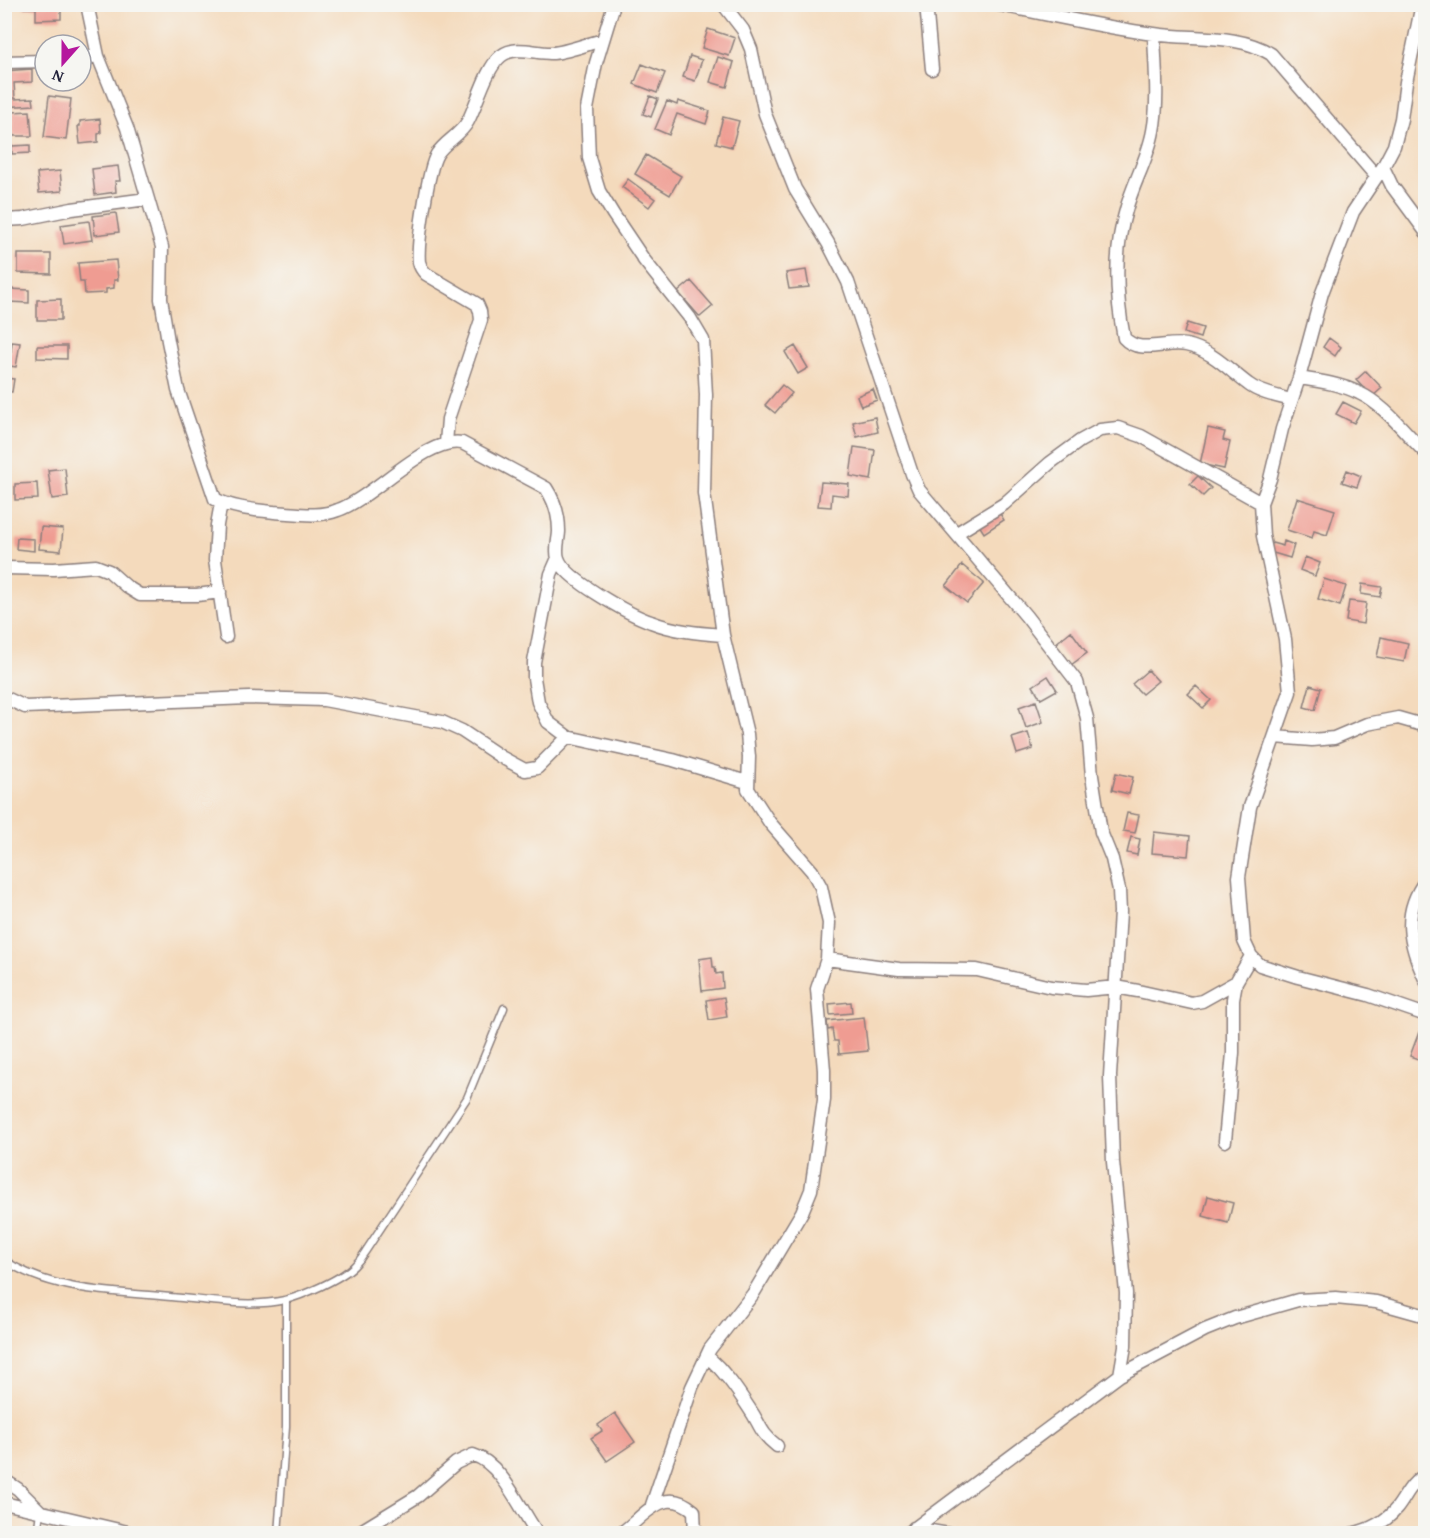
<svg xmlns="http://www.w3.org/2000/svg" width="1430" height="1538" viewBox="0 0 1430 1538" font-family="'Gentium Book Plus',serif">
<style>
.building{fill:#ef9c92}
.lines{fill:none;stroke-linecap:round;stroke-linejoin:round}
.lane-casing{stroke:#8b7e7c;stroke-width:9}
.street-casing{stroke:#8b7e7c;stroke-width:15}
.lane{stroke:#fff;stroke-width:6}
.street{stroke:#fff;stroke-width:12}
</style>
<rect width="100%" height="100%" fill="#f6f6f2"/>
<filter id="ink" filterUnits="userSpaceOnUse"><feTurbulence type="fractalNoise" baseFrequency=".0167" numOctaves="2"/><feDisplacementMap in="SourceGraphic" scale="12" xChannelSelector="R" yChannelSelector="G"/><feConvolveMatrix kernelMatrix="1 2 1 2 8 2 1 2 1" color-interpolation-filters="sRGB"/></filter>
<filter id="wash" filterUnits="userSpaceOnUse"><feTurbulence type="fractalNoise" baseFrequency=".008" numOctaves="4" result="noise"/><feDisplacementMap in="SourceGraphic" scale="24" xChannelSelector="R" yChannelSelector="G"/><feGaussianBlur stdDeviation="1.35" result="paint"/><feColorMatrix in="noise" values="0 0 0 0 0 0 0 0 0 0 0 0 0 0 0 0 0 1.4 0 .05"/><feComposite in="paint" operator="in"/></filter>
<g filter="url(#wash)">
<rect width="100%" height="100%" fill="#f4dabc"/>
<g id="blocks">
<path class="building" d="M24,5H61V19L36,20V8H24Z
M708,29L735,38L729,56L702,48Z
M690,56L702,60L695,81L683,77Z
M718,57L734,62L727,87L710,82Z
M642,64L665,73L657,93L634,84Z
M32,69V82L14,83L15,99L33,98L34,105L4,107V71Z
M49,96L71,99L66,140L44,137Z
M650,96L658,99L651,117L643,114Z
M667,101L677,105L678,101L710,111L706,124L677,114L669,135L655,129Z
M30,111L32,136H13L12,112Z
M723,117L739,121L732,147L716,143Z
M100,119L101,133L98,134V142L80,144L78,126H80V121Z
M30,145V153L12,154V146Z
M646,155L681,176L670,195L635,174Z
M118,166L120,181H115L116,192L95,195L92,169Z
M60,171L62,191L39,193L37,173Z
M628,179L655,199L649,207L622,187Z
M116,213L119,232L95,235L93,216Z
M89,221L92,240L64,244L61,225Z
M18,254H51V274L18,273Z
M116,260L118,280H114V288L106,289V293L85,294L84,282H80L78,263Z
M806,270L809,287L789,289L786,273Z
M691,281L713,306L700,317L678,292Z
M9,289L29,290V303L9,302Z
M61,299V320H37V300Z
M1187,323L1203,328L1200,338L1184,333Z
M1329,338L1341,347L1335,356L1323,347Z
M12,342L20,343L16,367L4,365V351L11,352Z
M37,346H67V359L37,358Z
M795,346L808,368L798,374L785,352Z
M1366,371L1382,388L1372,397L1356,380Z
M4,378L14,379L12,392H4Z
M782,385L792,393L775,413L765,405Z
M873,389L877,400L861,406L857,396Z
M1343,402L1361,411L1354,423L1336,414Z
M875,417L878,432L857,437L853,422Z
M1208,428L1225,432L1223,440L1230,442L1224,469L1200,464Z
M854,447L875,450L871,480L850,476Z
M65,468L68,497L52,499L48,470Z
M1347,470L1361,476L1357,487L1342,482Z
M1198,476L1211,488L1203,496L1190,484Z
M821,482L849,484L848,496L832,494L831,507L818,506Z
M37,483L38,499L15,500V484Z
M1297,498L1335,510L1327,535L1314,531L1312,538L1287,530Z
M999,512L1004,520L984,533L979,525Z
M41,527L63,529L61,551L39,549Z
M17,538L34,539V551L16,549Z
M1284,541L1294,545L1290,558L1270,552L1272,543L1283,546Z
M1305,557L1320,563L1315,576L1300,570Z
M962,565L984,583L967,603L946,586Z
M1324,579L1346,586L1340,606L1318,599Z
M1362,584L1382,587L1380,597L1361,594Z
M1349,601L1366,603L1363,624L1346,621Z
M1071,631L1087,653L1071,665L1055,644Z
M1381,637L1408,643L1404,662L1377,657Z
M1148,670L1158,681L1142,694L1132,684Z
M1048,676L1057,690L1041,699L1033,686Z
M1310,685L1321,688L1315,710L1304,707Z
M1196,686L1211,700L1203,708L1188,694Z
M1036,701L1043,722L1026,728L1019,707Z
M1028,733L1033,749L1017,754L1012,738Z
M1116,773L1133,777L1129,794L1112,790Z
M1127,813L1139,815L1135,833L1123,831Z
M1154,832L1190,836L1188,856L1152,853Z
M1131,837L1140,839L1137,855L1127,853Z
M712,957L713,967H715L716,974L722,973L723,988L702,991L699,959Z
M724,997L727,1017L709,1020L706,1000Z
M851,1002L852,1013L830,1015L829,1004Z
M864,1017L868,1051L839,1054L838,1041H834L832,1029L828,1030L827,1021Z
M1419,1032L1426,1035V1062L1410,1056Z
M1208,1196L1233,1203L1228,1223L1203,1216Z
M615,1413L635,1442L607,1461L591,1438L602,1431L598,1425Z"/>
</g>
</g>
<g filter="url(#ink)">
<use href="#blocks" fill-opacity="0" stroke="#8b7e7c" stroke-width="1.5"/>
<g class="lines">
<defs>
<path id="lane" d="M4,1260C53,1293 115,1291 171,1297C208,1300 248,1308 285,1300C302,1296 341,1279 354,1266C358,1262 362,1257 365,1252L467,1098L504,1008
M37,1534L40,1512
M278,1534L286,1427V1300"/>
<path id="street" d="M87,4L98,56L127,128L162,247L161,299L168,341L178,390L215,499C231,508 255,510 274,512C295,513 318,518 338,510C373,498 427,436 462,443L546,488C554,500 559,515 559,531C559,539 555,549 558,558C564,579 631,615 651,622C674,631 699,633 723,635
M614,4L596,63L587,109L589,158L599,191L613,214L644,260L690,318L703,340L706,395L704,493L723,635L747,734L749,757L748,789L770,823L812,871L821,887L829,923L827,959L817,989L824,1070V1100L811,1190L802,1212L753,1294L710,1349L692,1387L652,1505
M723,4L743,30L751,49L765,114L795,189L828,243L848,282L912,474L919,490L1026,616L1077,682L1087,718L1092,776L1101,832L1112,859L1119,890L1120,912L1110,1076L1113,1162L1126,1293L1125,1346L1120,1375L907,1534
M926,4L932,69
M994,4C1048,14 1100,27 1154,34C1193,40 1237,33 1271,54L1376,176
M1422,4L1406,82L1401,119L1394,146L1383,167L1353,212L1322,293L1299,378L1282,429L1270,479L1261,503L1263,536L1285,639L1290,692L1250,807L1239,877L1244,941L1251,956L1260,965L1298,977L1368,995L1426,1015
M1154,34C1155,66 1159,100 1153,131C1148,159 1133,183 1126,210C1114,250 1116,297 1124,338C1139,355 1166,341 1186,345C1211,350 1228,369 1248,384C1259,393 1278,396 1291,400
M81,58L98,56
M4,62L45,61
M1383,167L1392,186L1426,232
M4,220L23,219L72,209L147,199
M1299,378C1319,381 1341,384 1359,393C1385,405 1405,433 1426,453
M446,443L448,419L481,320L480,311L477,304L426,274C422,270 420,267 419,262C417,244 428,169 437,154C445,141 461,135 468,121C477,104 486,68 501,56C515,45 534,53 550,53C562,54 589,43 603,40
M221,503L217,525L215,560L226,637
M957,533L1004,504L1050,463L1080,441L1100,430L1118,428L1141,436L1261,503
M558,558L551,574L534,662V678L538,702L548,722L568,737L673,760L747,782
M4,568L54,569L96,566L109,571L127,587L140,595H197L220,592
M4,697L25,707L249,698L324,700L442,722L462,731L501,757L525,770L537,768L568,737
M1275,737L1312,740L1334,738L1367,724L1398,718L1426,726
M1426,880C1401,913 1409,945 1426,981
M827,959L899,969L977,970L1051,987L1086,990L1116,987L1138,991L1192,1003L1202,1001L1236,982
M1225,1141L1233,1053V999L1236,982L1251,956
M707,1356C725,1372 736,1388 749,1408C761,1425 759,1432 777,1446
M1120,1375L1205,1330L1235,1318L1298,1300L1336,1298L1376,1302L1426,1316
M4,1480L18,1489L40,1511
M4,1503L136,1534
M914,1528L948,1534
M356,1534L418,1496L456,1463L473,1455C502,1463 521,1511 538,1534
M620,1534C644,1517 663,1484 694,1511L695,1534
M1351,1534C1370,1530 1385,1523 1397,1508C1407,1495 1410,1483 1426,1475"/>
</defs>
<use href="#lane" class="lane-casing"/>
<use href="#street" class="street-casing"/>
<use href="#lane" class="lane"/>
<use href="#street" class="street"/>
</g>
</g>
<rect width="1430" height="1538" fill="none" stroke="#f6f6f2" stroke-width="24"/>
<g transform="translate(63 63) rotate(201)"><circle r="28" fill="#f6f6f2" stroke="#a1a1a9" stroke-width="1.5"/>
<path d="M0-4.5L10 22L0 15L-10 22Z" fill="#b5179e"/>
<text y="-9" font-size="16" font-weight="bold" text-anchor="middle" fill="#22223b">N</text>
</g>
</svg>
